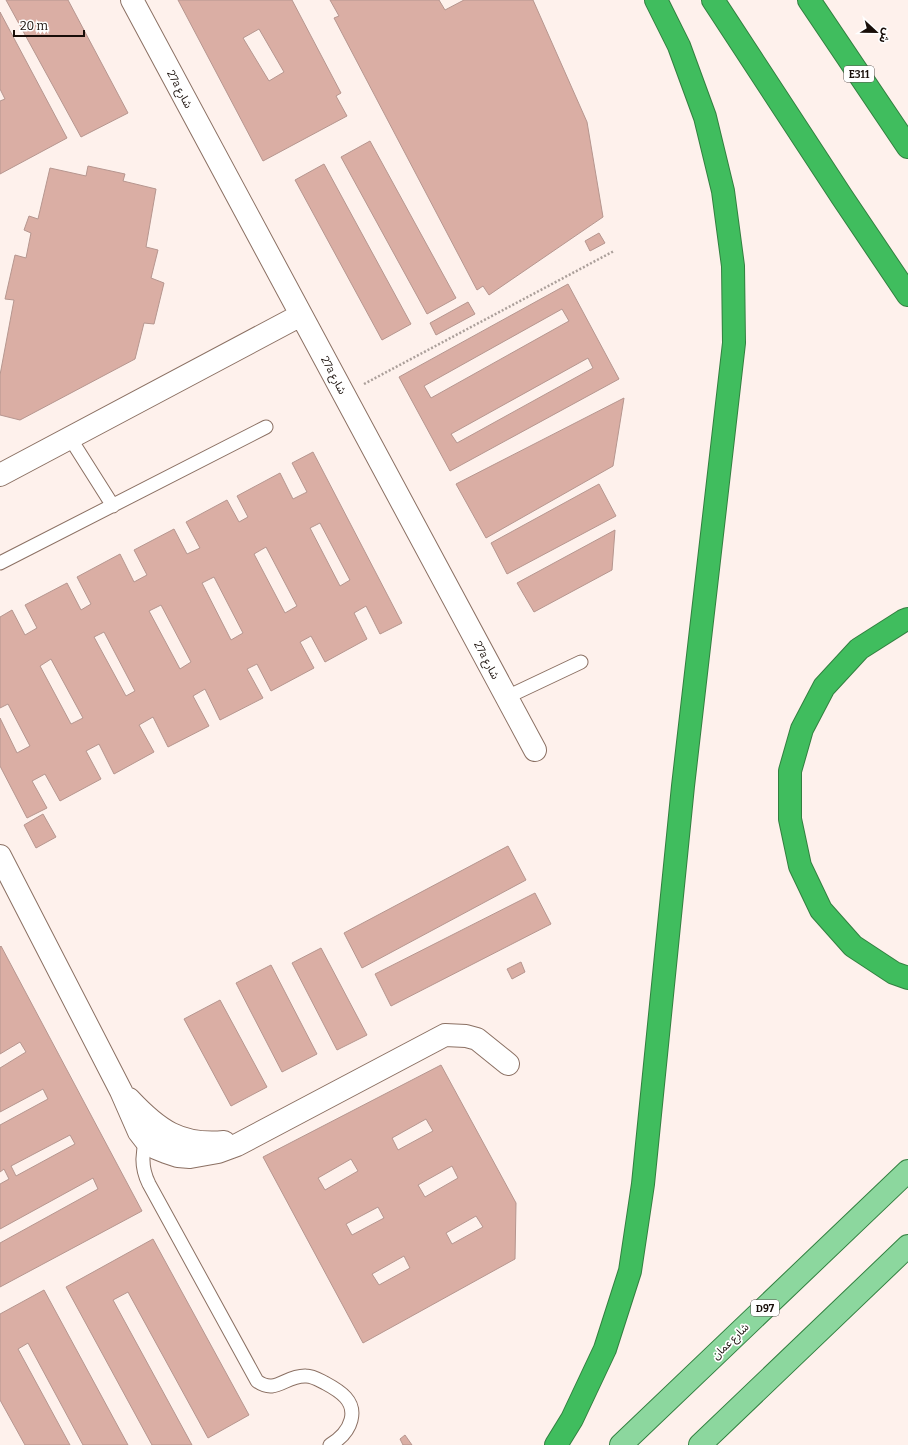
<svg xmlns="http://www.w3.org/2000/svg" width="908" height="1445" viewBox="0 0 908 1445" font-family="Bitter,'Noto Sans Arabic',serif">
<style>
.building{fill:#daaea4;stroke:#b6968f;fill-rule:evenodd}
.lines{fill:none;stroke-linecap:round;stroke-linejoin:round}
.service-casing{stroke:#8b7063;stroke-width:15}
.minor-casing{stroke:#8b7063;stroke-width:24}
.primary-casing{stroke:#328040;stroke-width:24}
.motorway-casing{stroke:#328040;stroke-width:24}
.path{stroke:#ab9f9a;stroke-width:2.5;stroke-dasharray:2 2;stroke-linecap:butt}
.service{stroke:#fff;stroke-width:13}
.minor{stroke:#fff;stroke-width:22}
.primary{stroke:#8cd79e;stroke-width:22}
.motorway{stroke:#40bd5e;stroke-width:22}
.labels{text-anchor:middle;stroke-width:3.5;stroke-linejoin:round;paint-order:stroke}
.shield{fill:#fff;stroke:#5d5653;stroke-width:1}
.shield-label{font-size:10px;font-weight:bold;fill:#180e09}
.street-label{font-size:11px;fill:#180e09;stroke:#fff}
</style>
<rect width="100%" height="100%" fill="#fef1ec"/>
<path class="building" d="M6,0H68L128,113L81,137Z
M178,0H292L341,93L336,96L347,116L263,161ZM259,29L284,72L269,81L243,38Z
M330,0H439L445,10L464,0H533L587,122L603,217L489,295L483,286L477,290L334,18L339,16Z
M0,12L67,138L0,174V101L5,99L0,89Z
M370,141L456,298L427,314L341,157Z
M324,164L411,324L382,340L295,180Z
M88,166L125,174L123,181L156,189L146,247L158,250L151,278L164,283L154,324L144,323L135,359L20,420L0,415V375L14,300L5,299L15,255L26,258L31,233L24,230L29,216L38,219L50,168L86,176Z
M599,233L605,243L590,251L585,241Z
M568,284L619,379L450,471L399,377ZM562,309L569,321L431,398L424,386ZM588,358L593,368L457,443L451,434Z
M468,302L475,314L436,335L430,323Z
M624,398L613,466L486,538L456,484Z
M313,452L402,623L380,634L366,606L354,613L367,639L325,662L311,636L300,642L314,668L271,691L257,664L247,669L263,698L220,720L205,689L193,696L209,726L168,747L153,717L139,725L154,752L114,774L99,744L86,751L101,779L60,801L45,774L32,781L47,808L27,818L0,766V718L17,753L30,746L8,704L0,708V617L12,610L25,635L37,628L25,605L67,583L81,610L91,604L77,577L120,554L134,582L147,575L134,550L174,529L187,554L200,548L186,522L227,500L239,522L248,517L237,496L280,473L293,499L307,492L292,463ZM320,523L350,580L340,586L310,528ZM266,547L297,606L285,613L254,554ZM214,577L243,633L231,640L202,583ZM161,605L191,662L180,669L149,611ZM104,632L135,691L126,696L94,637ZM51,659L83,718L71,724L40,666Z
M599,484L616,516L507,574L491,543Z
M615,530L612,570L534,612L517,583Z
M43,814L56,837L36,848L24,825Z
M508,846L526,880L362,968L344,933Z
M535,893L551,924L391,1006L375,974Z
M1,946L142,1211L0,1287V1243L98,1189L93,1178L0,1229V1184L9,1179L4,1169L0,1172V1125L48,1099L43,1089L0,1112V1068L26,1052L20,1042L0,1054V947ZM70,1135L75,1144L16,1176L11,1166Z
M321,948L367,1035L337,1050L292,963Z
M521,962L525,972L512,979L507,969Z
M271,965L317,1054L282,1072L236,983Z
M220,1000L267,1087L231,1106L184,1019Z
M441,1065L516,1203L515,1259L363,1343L263,1157ZM426,1119L433,1131L398,1150L392,1138ZM351,1159L358,1171L325,1190L318,1178ZM452,1166L458,1178L425,1197L418,1185ZM378,1207L384,1218L352,1235L346,1224ZM476,1216L483,1227L452,1244L446,1233ZM404,1256L410,1268L379,1285L372,1274Z
M153,1239L249,1415L208,1438L128,1292L113,1300L192,1445H152L66,1287Z
M44,1290L128,1445H83L28,1343L18,1349L70,1445H25L0,1400V1314Z
M405,1435L412,1445H403L400,1439Z"/>
<g class="lines">
<defs>
<path id="service" d="M70,438L113,506
M0,563L266,427
M507,697L581,662
M146,1141C141,1156 142,1170 149,1184L257,1381C276,1395 285,1375 306,1376C313,1376 319,1380 325,1383C340,1391 356,1401 351,1420C348,1432 340,1439 330,1445"/>
<path id="minor" d="M132,0L535,750
M0,475L301,315
M0,856L121,1091L139,1132L146,1141L156,1148L166,1152L178,1156L190,1157L218,1152L237,1145L445,1035L466,1036L477,1039L508,1064
M129,1099C158,1130 180,1146 224,1142"/>
<path id="primary" d="M621,1445L908,1171
M700,1445L908,1246"/>
<path id="motorway" d="M713,0L842,197L908,295
M809,0L908,147
M908,619L903,621L859,649L824,687L802,729L790,771V819L800,866L821,910L853,946L894,973L908,978
M556,1445L572,1419L605,1349L630,1271L643,1184L683,786L734,343L733,266L723,191L705,117L679,46L656,0"/>
</defs>
<use href="#service" class="service-casing"/>
<use href="#minor" class="minor-casing"/>
<use href="#primary" class="primary-casing"/>
<use href="#motorway" class="motorway-casing"/>
<path class="path" d="M364,384L614,251"/>
<use href="#service" class="service"/>
<use href="#minor" class="minor"/>
<use href="#primary" class="primary"/>
<use href="#motorway" class="motorway"/>
</g>
<g class="labels">
<g class="shield">
<rect x="844" y="66" width="30" height="16" rx="3"/>
<rect x="751" y="1300" width="28" height="16" rx="3"/>
</g>
<g class="shield-label">
<text x="859" y="78">E311</text>
<text x="765" y="1312">D97</text>
</g>
<g class="street-label">
<text transform="translate(180 89) rotate(62)" y="4">27a شارع</text>
<text transform="translate(334 375) rotate(62)" y="4">27a شارع</text>
<text transform="translate(487 660) rotate(62)" y="4">27a شارع</text>
<text transform="translate(730 1341) rotate(-44)" y="4">شارع عمان</text>
</g>
</g>
<g transform="translate(876 32) rotate(112)" stroke="#ffffff" stroke-width="3" paint-order="stroke">
<path d="M0-3L7 15L0 10L-7 15Z" fill="#180e09"/>
<text y="-6" font-size="11" font-weight="bold" text-anchor="middle" fill="#180e09">ش</text>
</g>
<path d="M14 30v6h70v-6" fill="none" stroke="#180e09" stroke-width="2"/>
<text x="20" y="30" font-size="12" fill="#180e09" stroke="#ffffff" stroke-width="3" paint-order="stroke">20 m</text>
</svg>
